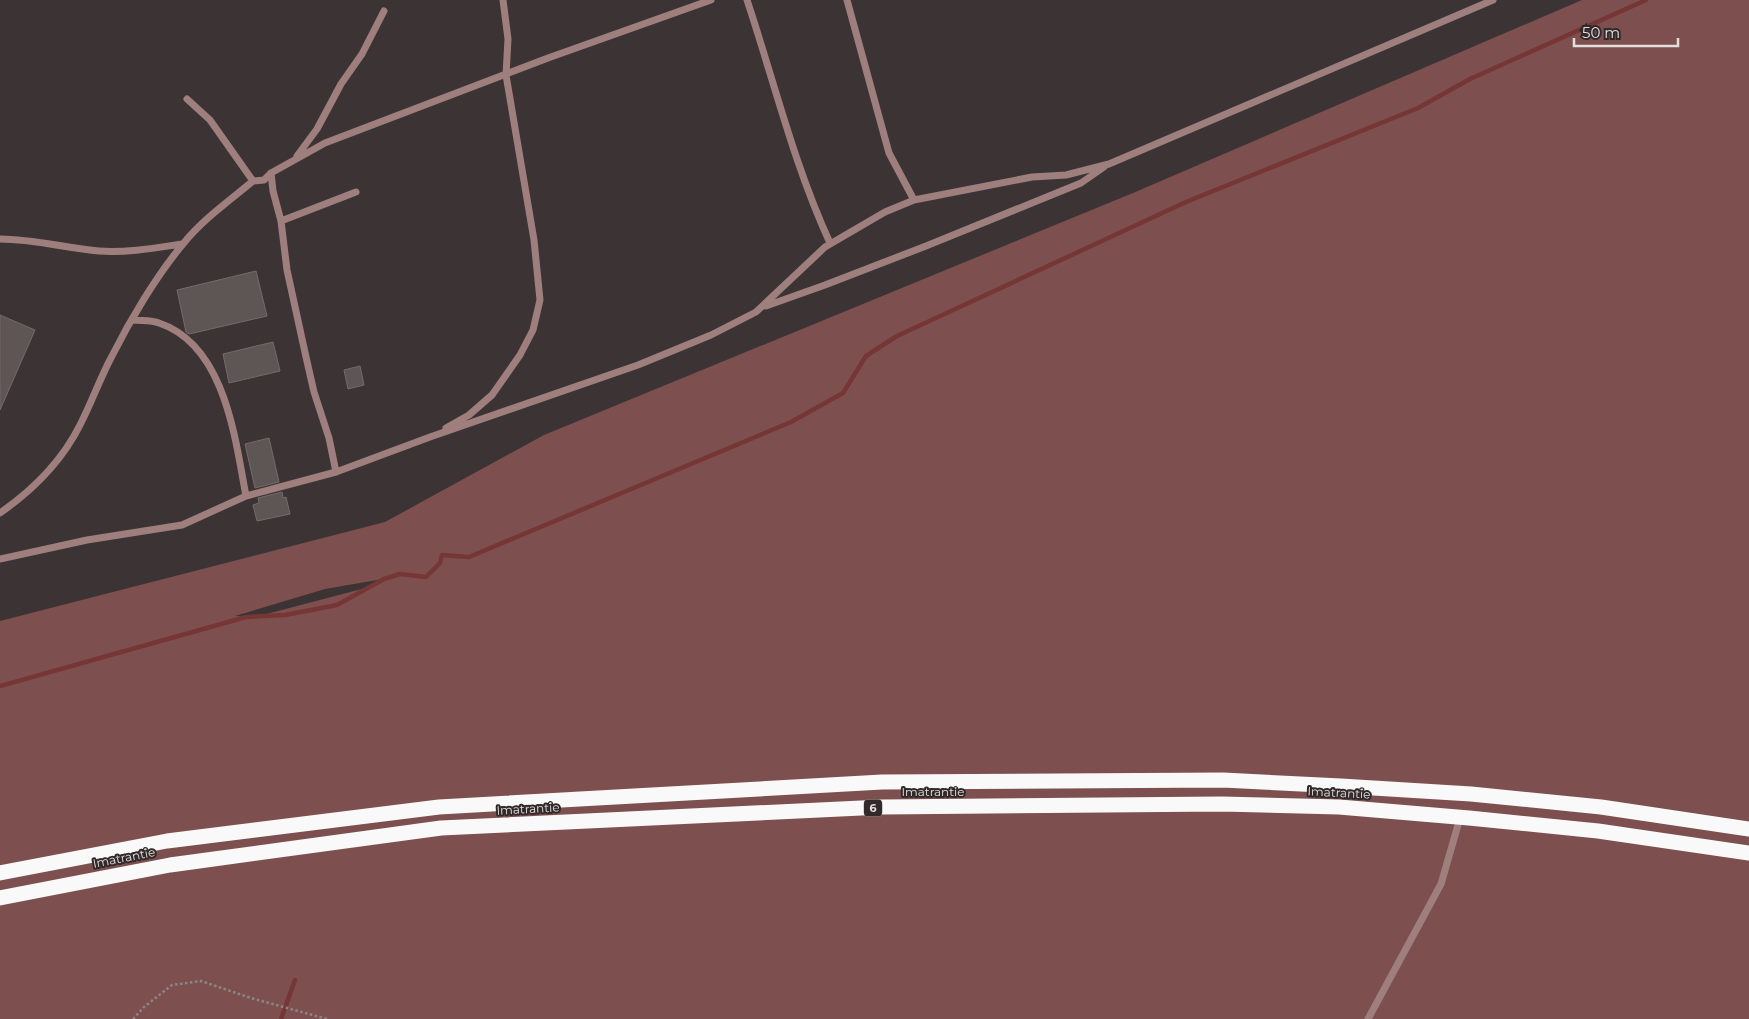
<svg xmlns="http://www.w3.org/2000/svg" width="1749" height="1019" viewBox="0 0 1749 1019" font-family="Montserrat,sans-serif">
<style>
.green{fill:#7d504f;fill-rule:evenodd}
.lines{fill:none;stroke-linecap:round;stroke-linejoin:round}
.stream{stroke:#763636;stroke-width:4.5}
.building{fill:#5e5555;stroke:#746b6b}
.path{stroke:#8d8686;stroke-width:2.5;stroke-dasharray:2.5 2.5;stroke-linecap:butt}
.lane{stroke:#9f7f7d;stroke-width:7}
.highway{stroke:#f9f9f9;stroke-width:15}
.labels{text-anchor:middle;stroke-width:4;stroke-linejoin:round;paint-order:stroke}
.shield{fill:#322a2a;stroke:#aea8a8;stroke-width:1}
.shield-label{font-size:11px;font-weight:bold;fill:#e3dede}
.street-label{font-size:12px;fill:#e3dede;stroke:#322a2a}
</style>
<rect width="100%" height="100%" fill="#3c3434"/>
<path class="green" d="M1582,0H1749V1019H0V621L385,522L544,435L1133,193ZM383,579L373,586L259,616H235L325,589Z"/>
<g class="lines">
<path class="stream" d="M0,686L246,617L285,615L337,605L384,579L400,574L426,577L440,563L442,555L469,557L791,422L843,393L866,356L897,336L1186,202L1418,108L1470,79L1646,0
M281,1019L295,980"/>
</g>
<path class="building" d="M256,271L267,316L189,334L186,332L177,290Z
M0,315L35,330L0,410Z
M273,342L280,371L229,383L223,354Z
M360,366L364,385L348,389L344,370Z
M269,438L279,482L255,488L245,444Z
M282,492L283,498L286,497L290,514L257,521L253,505L259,503L258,498Z"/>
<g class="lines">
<path class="path" d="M133,1019L144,1007L172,985L201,981L251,998L327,1019"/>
<path class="lane" d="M747,0C774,81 794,165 830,243
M847,0L889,153L914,200
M187,99L210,120L253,181
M297,156L317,129L341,84L362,54L384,11
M271,173L273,191L281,221L287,270L306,357L314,392L329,438L336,472
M281,221L356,192
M0,239C33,239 66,248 99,251C126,253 155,248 182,244
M766,306L825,285L926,246L1081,183L1104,167
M133,320C141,321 152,320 159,323C225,345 235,438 246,496
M446,428L469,415L492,395L520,355L533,330L540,300L534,240L506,75L508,39L503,0
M0,513C33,490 62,461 80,425C92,402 100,378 112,356C130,320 157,275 183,244C202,220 229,201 253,181L264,180L271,173L325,143L548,58L711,0
M0,559L87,540L182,525L246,496L336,472L430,437L638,365L711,335L756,312L825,247L885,212L914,200L1032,177L1066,175L1109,164L1493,0
M1368,1019L1441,884L1460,818"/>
<path class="highway" d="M0,873L167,841L439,807L882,782L1223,780L1341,786L1471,794L1601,807L1749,829
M0,898L170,865L441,828L882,807L1222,804L1339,807L1469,818L1598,831L1749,853"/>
</g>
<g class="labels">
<rect class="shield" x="864" y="799.5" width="18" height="17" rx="4"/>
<g class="shield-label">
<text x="873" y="812">6</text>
</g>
<g class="street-label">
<text x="933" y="796">Imatrantie</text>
<text transform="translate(1339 793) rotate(3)" y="4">Imatrantie</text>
<text transform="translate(528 809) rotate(-3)" y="4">Imatrantie</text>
<text transform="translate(124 858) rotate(-11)" y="4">Imatrantie</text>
</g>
</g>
<path d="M1574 38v8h104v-8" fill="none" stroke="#e3dede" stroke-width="2.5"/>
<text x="1582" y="38" font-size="15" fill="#e3dede" stroke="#322a2a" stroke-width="4" paint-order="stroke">50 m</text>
</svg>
